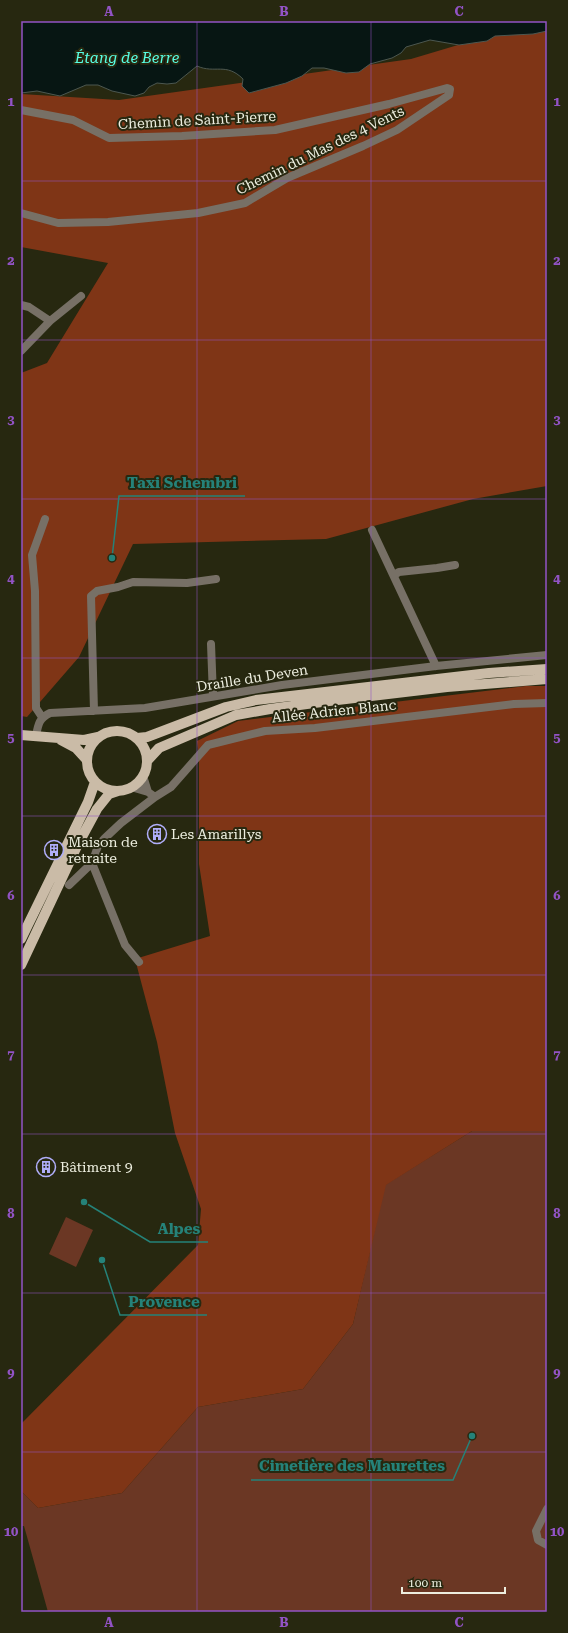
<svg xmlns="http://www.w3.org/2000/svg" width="568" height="1633" viewBox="0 0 568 1633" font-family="'Roboto Serif',serif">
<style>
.green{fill:#6b3724}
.forest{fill:#7f3516}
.water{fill:#071613;stroke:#4c5750}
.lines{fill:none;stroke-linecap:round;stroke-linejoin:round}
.minor{stroke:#777066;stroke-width:8}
.major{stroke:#cabba7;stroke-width:10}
.grid{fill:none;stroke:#9253c5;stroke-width:1;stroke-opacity:0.55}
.labels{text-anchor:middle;stroke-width:4;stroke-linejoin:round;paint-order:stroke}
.street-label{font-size:14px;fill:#edeedf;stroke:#272810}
.poi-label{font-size:14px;fill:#edeedf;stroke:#272810;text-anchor:start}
.water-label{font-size:15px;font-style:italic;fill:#58ffe4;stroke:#272810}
.leader{fill:none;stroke:#258279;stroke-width:1.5}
.callout-dot{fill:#258279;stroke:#272810;stroke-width:1.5}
.callout-label{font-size:15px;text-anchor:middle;font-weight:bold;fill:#258279;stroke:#272810;stroke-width:4;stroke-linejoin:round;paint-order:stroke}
.neatline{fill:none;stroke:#9253c5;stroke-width:1.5}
.grid-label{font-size:13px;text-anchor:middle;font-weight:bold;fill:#9253c5}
</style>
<rect width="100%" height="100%" fill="#272810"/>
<path class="green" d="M472,1131H547V1612H48L24,1526H21V1491L38,1508L122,1493L198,1407L303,1389L353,1324L385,1185Z
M66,1217L93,1230L76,1267L49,1254Z"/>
<path class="forest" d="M539,21H547V486L473,499L326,539L133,544L79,657L27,717L21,716V373L47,363L108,263L21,247V94L119,100L411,59Z
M526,686H547V1131H472L386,1185L353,1324L303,1389L198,1407L122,1493L38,1508L21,1491V1424L198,1245L201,1209L175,1133L157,1042L135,959L210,936L199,864V756L197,741L238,721Z"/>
<path class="water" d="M21,21H547V31L533,34L495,36L487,41L459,45L430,40L406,47L401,53L392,58L370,64L359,72L346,73L324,68H312L302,76L286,83L249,93L242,86L243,79C226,62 215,74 197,66L176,83L167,84L157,83L149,87L144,93L135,96L112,91L98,85H86L60,96L37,91L21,93Z"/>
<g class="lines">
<path class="minor" d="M21,110L73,120L109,138L182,136L275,130L389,104L447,88L450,89L449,95L397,130L363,146L287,178L245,203L198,213L108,222L58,223L21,213
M21,305L29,307L50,321
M21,351L50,321L81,296
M372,530L436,666
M394,575L399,572L437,568L455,565
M211,644L213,696
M94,711L91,596L97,591L118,587L133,582L187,583L216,579
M42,717L36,708L35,591L32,555L45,519
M36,736C38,725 39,718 50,713L145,708L282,685L436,666L547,655
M143,776L148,792
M131,787L148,792L155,797L171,787L208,745L265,731L315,728L514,704L547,703
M92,863L125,945L139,962
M69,885L92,863L98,846L105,838L121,823L155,797
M547,1509L536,1531L538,1540L547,1545"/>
<path class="major" d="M87 761a30 30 0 1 1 60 0a30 30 0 1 1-60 0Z
M21,735L84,740L98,737
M137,738L147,737L226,707L256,700L489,673L547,669
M61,740L76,748L87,760
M147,761L159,748L236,715L270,709L329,701L447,687L547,679
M21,939L88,802L95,782
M21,965L77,846L97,809L109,794L118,791"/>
</g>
<path class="grid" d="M197,21V1612M371,21V1612M21,181H547M21,340H547M21,499H547M21,658H547M21,816H547M21,975H547M21,1134H547M21,1293H547M21,1452H547"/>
<defs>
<symbol id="building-ring" viewBox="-11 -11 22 22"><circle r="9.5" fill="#272810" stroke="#b0aefa" stroke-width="1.5"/><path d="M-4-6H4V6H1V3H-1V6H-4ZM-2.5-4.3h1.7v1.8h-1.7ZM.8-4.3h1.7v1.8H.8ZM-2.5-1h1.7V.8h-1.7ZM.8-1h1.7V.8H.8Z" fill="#b0aefa"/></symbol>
</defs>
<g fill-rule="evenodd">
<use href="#building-ring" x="146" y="823" width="22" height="22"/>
<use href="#building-ring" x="43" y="839" width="22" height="22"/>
<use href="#building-ring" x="35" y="1156" width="22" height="22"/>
</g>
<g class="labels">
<g class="street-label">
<text transform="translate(197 120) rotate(-3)" y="5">Chemin de Saint-Pierre</text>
<text transform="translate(320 150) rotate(-26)" y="5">Chemin du Mas des 4 Vents</text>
<text transform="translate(252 678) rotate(-9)" y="5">Draille du Deven</text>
<text transform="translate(334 711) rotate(-6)" y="5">Allée Adrien Blanc</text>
</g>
<g class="poi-label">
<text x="171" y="839">Les Amarillys</text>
<text x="68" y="847">Maison de<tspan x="68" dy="16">retraite</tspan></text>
<text x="60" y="1172">Bâtiment 9</text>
</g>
<g class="water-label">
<text x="127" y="63">Étang de Berre</text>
</g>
</g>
<path class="leader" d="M112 558L119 496H245M84 1202L150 1242H208M102 1260L120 1315H207M472 1436L453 1480H251"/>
<g class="callout-dot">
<circle cx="112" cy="558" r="4"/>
<circle cx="84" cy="1202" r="4"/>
<circle cx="102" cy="1260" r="4"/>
<circle cx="472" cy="1436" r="4"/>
</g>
<g class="callout-label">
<text x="182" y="488">Taxi Schembri</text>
<text x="179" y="1234">Alpes</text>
<text x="164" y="1307">Provence</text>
<text x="352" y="1471">Cimetière des Maurettes</text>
</g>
<rect width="568" height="1633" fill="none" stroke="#272810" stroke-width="44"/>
<path d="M402 1587v6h103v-6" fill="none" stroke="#edeedf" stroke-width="2"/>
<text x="408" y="1587" font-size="12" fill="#edeedf" stroke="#272810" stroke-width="3" paint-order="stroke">100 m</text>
<rect x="22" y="22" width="524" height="1589" class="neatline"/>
<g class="grid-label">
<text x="109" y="16">A</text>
<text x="284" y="16">B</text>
<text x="459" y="16">C</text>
<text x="11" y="106">1</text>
<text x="557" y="106">1</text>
<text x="11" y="265">2</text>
<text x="557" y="265">2</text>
<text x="11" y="424">3</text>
<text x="557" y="424">3</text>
<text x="11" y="583">4</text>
<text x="557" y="583">4</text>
<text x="11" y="742">5</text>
<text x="557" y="742">5</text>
<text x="11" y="900">6</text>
<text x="557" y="900">6</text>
<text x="11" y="1059">7</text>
<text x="557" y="1059">7</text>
<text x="11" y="1218">8</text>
<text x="557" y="1218">8</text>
<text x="11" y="1377">9</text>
<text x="557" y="1377">9</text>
<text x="11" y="1536">10</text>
<text x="557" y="1536">10</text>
<text x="109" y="1627">A</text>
<text x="284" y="1627">B</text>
<text x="459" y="1627">C</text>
</g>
</svg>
